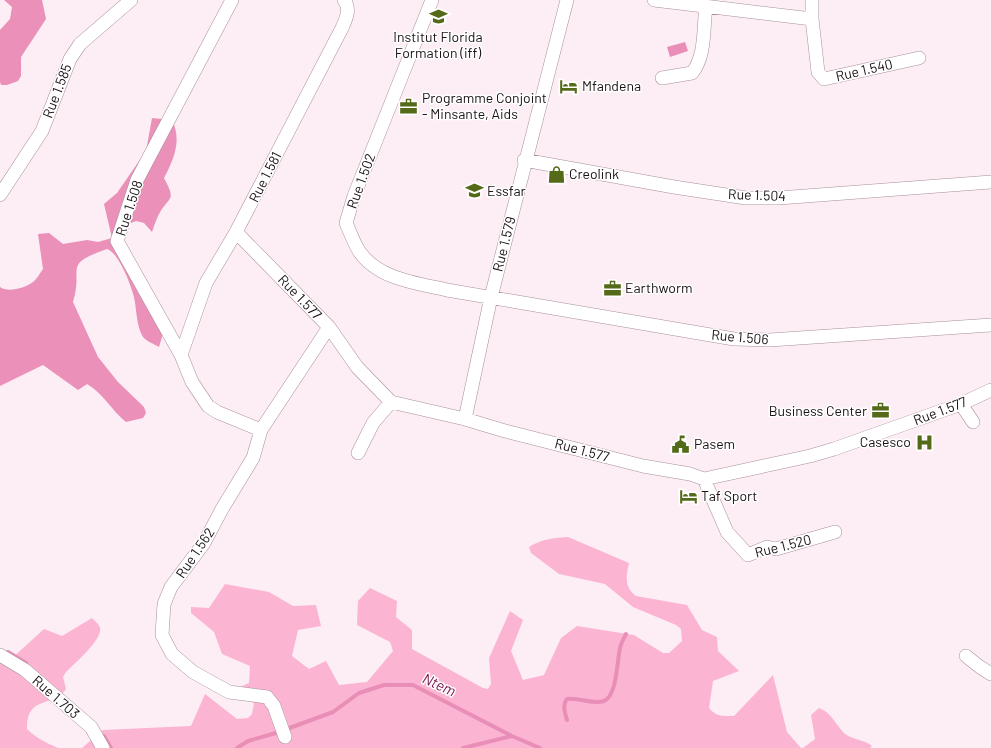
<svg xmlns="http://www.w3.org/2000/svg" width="991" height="748" viewBox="0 0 991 748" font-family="Barlow,sans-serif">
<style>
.green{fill:#fbb5d3}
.forest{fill:#eb90b9}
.water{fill:#e88eb7}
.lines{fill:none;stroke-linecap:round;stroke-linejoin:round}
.stream{stroke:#e88eb7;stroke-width:4}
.minor-casing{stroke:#a8909a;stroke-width:14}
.minor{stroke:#fff;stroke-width:13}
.labels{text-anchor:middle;stroke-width:3;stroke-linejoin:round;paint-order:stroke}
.poi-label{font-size:14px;fill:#1a1215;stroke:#fff;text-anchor:start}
.street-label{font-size:14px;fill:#1a1215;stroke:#fff}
.water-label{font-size:15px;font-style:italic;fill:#7b0f4e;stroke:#fff}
</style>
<rect width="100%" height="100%" fill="#fdedf4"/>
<path class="green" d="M568,537L629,563C626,576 624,587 636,596L687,605L702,630L717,637L718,651L739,671L713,681L709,708C716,717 723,716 734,716L773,675L787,732L801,748H82L103,730L191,726L205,694L237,719L248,718L252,714L254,703L229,692L249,683L250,666L222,654L214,632L191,613V607L209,608L225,584L269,592L293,606L316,605L321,626L298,630L292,656L309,669L326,661L339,685L367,682L393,651L390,642L357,625L358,601L370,588L397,601L396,617L412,630V649L483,688L488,689L491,684L489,658L510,611L523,620L511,651L523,680L544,675L561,638L577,626L634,635L663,653H669L682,641L681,629L676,625L633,607L605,584L559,574L531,553L529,547C542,539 553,538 568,537Z
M92,618C95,621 99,624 100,628C103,639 74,664 66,672L63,677L66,689C53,708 26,695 27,729C36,738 47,743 58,748H0V663L10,660L44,629L62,636Z
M819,708C831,712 836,725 844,733C851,740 864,739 872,746L870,748H803L815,739L811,715Z"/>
<path class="forest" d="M4,0H42L46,19L21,57V76L18,81L7,85H1L0,82V30L10,19L12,7Z
M152,118L172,120C182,140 174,159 164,178C177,202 169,196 159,214C156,220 154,226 152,232L144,223L136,221L131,223L120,238L167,320L159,347C154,344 146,341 143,337C136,325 137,311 134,297C131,285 119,253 107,249C61,265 84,267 73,302L98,357L118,382L144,407L146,413L143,418L126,422C111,410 104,394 87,384L78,390L43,365L0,386V287C8,293 25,288 33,282C37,279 40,273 43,269L38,234L49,233L63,244L87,240L98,242L112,238L104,204L117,193L146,151Z"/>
<path class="water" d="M685,42L688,51L670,57L667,47Z"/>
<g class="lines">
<path class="stream" d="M8,652L26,663
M567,720C565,713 562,705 567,699C580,697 592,705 604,701C617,696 617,661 620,648C621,643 624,638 626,634
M104,736L111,748
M237,748L248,741L276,733L333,712L359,693L384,685H413L512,736L540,748
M463,748L512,736"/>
<defs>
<path id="minor" d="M232,0L137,180L117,241L181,355L192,382L208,406L217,412L261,430
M432,0L354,196L346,223C350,232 354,243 359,251C378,279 416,283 447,290L734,339L770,340L991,325
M654,0L812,19V0
M812,19L818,72L824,79L919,58
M662,78L692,73C706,56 703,28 706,7
M524,160L674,187L746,198H779L991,182
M0,195L42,131L70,59L80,44L131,0
M236,232L329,327L357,367L391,402L465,419L505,431L643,466L690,474L704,479L810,456L834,449L961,404L991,390
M181,355L206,283L236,232L342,28C346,19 351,9 344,0
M961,404L973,422
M465,419L491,297L567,0
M358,453L373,423L391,402
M704,479L727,532L748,555L767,547L776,549L835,532
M0,655L25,670L91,727L103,748
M966,656L980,667L991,674
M285,737L274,706L267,697L229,692L193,672L172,654L162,635L164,604L171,587L204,543L222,509L253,458L261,430L329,327"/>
</defs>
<use href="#minor" class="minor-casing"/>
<use href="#minor" class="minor"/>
</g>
<defs>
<symbol id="university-bare" viewBox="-9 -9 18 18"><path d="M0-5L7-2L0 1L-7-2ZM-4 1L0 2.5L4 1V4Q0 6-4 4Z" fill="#546a19" stroke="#fff" stroke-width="2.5" paint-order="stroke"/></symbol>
<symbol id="hotel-bare" viewBox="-9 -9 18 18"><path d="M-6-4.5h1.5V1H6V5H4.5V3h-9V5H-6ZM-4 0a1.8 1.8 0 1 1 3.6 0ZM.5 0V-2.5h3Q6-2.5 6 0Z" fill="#546a19" stroke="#fff" stroke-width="2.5" paint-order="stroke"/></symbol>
<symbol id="office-bare" viewBox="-9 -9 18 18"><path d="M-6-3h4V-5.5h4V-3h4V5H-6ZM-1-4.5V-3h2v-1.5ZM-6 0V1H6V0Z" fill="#546a19" stroke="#fff" stroke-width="2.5" paint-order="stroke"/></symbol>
<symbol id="shop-bare" viewBox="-9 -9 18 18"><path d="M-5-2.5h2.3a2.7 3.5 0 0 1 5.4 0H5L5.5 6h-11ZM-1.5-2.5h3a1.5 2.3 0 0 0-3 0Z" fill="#546a19" stroke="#fff" stroke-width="2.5" paint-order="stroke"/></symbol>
<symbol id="hospital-bare" viewBox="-9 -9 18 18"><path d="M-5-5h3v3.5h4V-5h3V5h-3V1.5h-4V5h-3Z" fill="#546a19" stroke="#fff" stroke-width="2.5" paint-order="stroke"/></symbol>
<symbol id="civic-bare" viewBox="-9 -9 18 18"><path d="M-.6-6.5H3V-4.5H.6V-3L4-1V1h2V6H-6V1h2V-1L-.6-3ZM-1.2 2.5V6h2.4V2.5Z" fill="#546a19" stroke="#fff" stroke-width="2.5" paint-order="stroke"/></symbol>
</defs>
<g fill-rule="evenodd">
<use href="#university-bare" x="426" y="4" width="25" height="25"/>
<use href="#hotel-bare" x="556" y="74" width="25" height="25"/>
<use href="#office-bare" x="396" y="94" width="25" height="25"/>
<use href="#shop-bare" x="544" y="162" width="25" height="25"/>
<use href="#university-bare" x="462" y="178" width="25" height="25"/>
<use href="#office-bare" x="600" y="276" width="25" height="25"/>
<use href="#office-bare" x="868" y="398" width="25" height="25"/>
<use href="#hospital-bare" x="912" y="430" width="25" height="25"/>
<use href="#civic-bare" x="668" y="432" width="25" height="25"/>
<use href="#hotel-bare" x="676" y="484" width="25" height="25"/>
</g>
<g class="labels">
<g class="poi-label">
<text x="438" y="42" text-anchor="middle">Institut Florida<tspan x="438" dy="16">Formation (iff)</tspan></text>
<text x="582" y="91">Mfandena</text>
<text x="422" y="103">Programme Conjoint<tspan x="422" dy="16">- Minsante, Aids</tspan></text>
<text x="569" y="179">Creolink</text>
<text x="487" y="196">Essfar</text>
<text x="625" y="293">Earthworm</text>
<text x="867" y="416" text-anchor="end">Business Center</text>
<text x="911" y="447" text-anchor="end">Casesco</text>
<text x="694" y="449">Pasem</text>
<text x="701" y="501">Taf Sport</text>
</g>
<g class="street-label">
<text transform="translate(864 70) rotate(-13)" y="5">Rue 1.540</text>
<text transform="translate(57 91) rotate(-69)" y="5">Rue 1.585</text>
<text transform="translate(265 177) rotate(-63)" y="5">Rue 1.581</text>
<text transform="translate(361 181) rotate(-70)" y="5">Rue 1.502</text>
<text transform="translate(757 195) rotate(2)" y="5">Rue 1.504</text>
<text transform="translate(129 208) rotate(-72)" y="5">Rue 1.508</text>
<text transform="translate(504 244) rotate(-76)" y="5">Rue 1.579</text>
<text transform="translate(300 297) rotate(46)" y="5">Rue 1.577</text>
<text transform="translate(740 337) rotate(5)" y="5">Rue 1.506</text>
<text transform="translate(940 411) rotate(-21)" y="5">Rue 1.577</text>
<text transform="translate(582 450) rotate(15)" y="5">Rue 1.577</text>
<text transform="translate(783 546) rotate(-14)" y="5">Rue 1.520</text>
<text transform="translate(195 553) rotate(-56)" y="5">Rue 1.562</text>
<text transform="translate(56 697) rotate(41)" y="5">Rue 1.703</text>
</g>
<g class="water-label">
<text transform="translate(439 685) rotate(25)" y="5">Ntem</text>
</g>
</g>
</svg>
